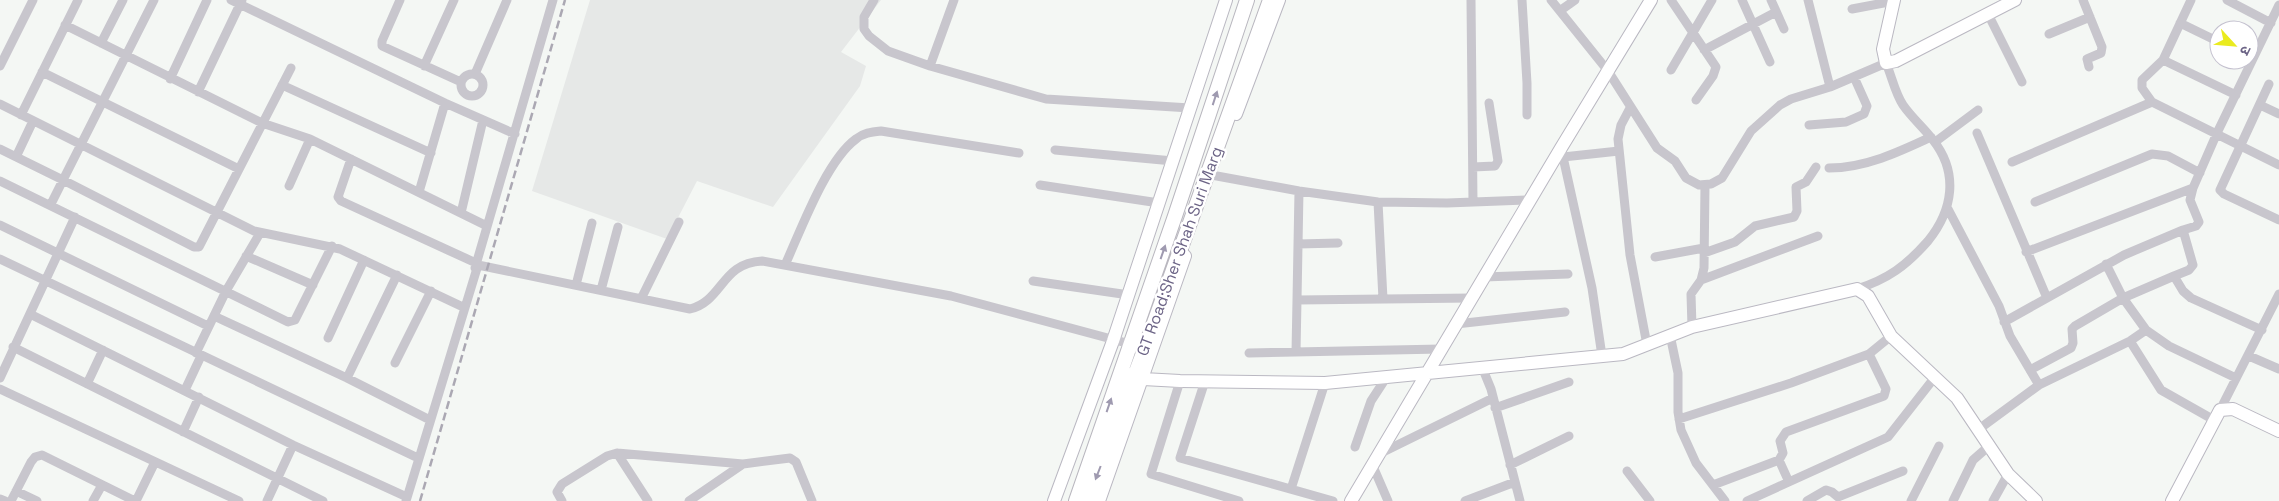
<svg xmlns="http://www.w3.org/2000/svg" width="2279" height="501" viewBox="0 0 2279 501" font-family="'Space Grotesk','Noto Sans Devanagari',sans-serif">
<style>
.built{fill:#e6e8e7}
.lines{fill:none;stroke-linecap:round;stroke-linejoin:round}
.secondary-casing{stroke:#bab8c2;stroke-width:14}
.primary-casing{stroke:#b9b7bf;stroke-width:16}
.street{stroke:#c8c6cd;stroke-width:9}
.secondary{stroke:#fff;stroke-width:12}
.primary{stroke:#fff;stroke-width:14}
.rail{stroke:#aba8b3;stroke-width:2.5;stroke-dasharray:8 4;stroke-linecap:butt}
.oneway{fill:#9f9ab0}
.labels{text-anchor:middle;stroke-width:5;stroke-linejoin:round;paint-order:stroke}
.street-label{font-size:16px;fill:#6c6486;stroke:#fff}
</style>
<rect width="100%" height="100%" fill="#f4f7f4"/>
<path class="built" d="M590,0H881L841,52L866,66L860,86L773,207L697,181L667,239L532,191Z"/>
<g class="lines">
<defs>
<path id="secondary" d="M1894,0L1883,49L1886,63L1896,61L2015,0
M1236,114L1279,0
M1125,373L1143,379L1180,381L1325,383L1623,354L1692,327L1857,289L1868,296L1891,336L1957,398L2008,474L2036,501
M1054,501L1113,341L1226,0
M1099,501L1185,256
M1351,501L1561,148L1651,0
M2172,501L2220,410L2233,409L2279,431"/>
<path id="primary" d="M1076,501L1175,216L1247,0
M1087,501L1145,348L1270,0"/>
</defs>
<use href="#secondary" class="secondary-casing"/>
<use href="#primary" class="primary-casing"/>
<path class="street" d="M231,0L445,103L515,134
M400,0L382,41V46L461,82
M874,0L864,17V29L869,36L888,51L930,66L1046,99L1190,108
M1471,0L1473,202
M1522,0L1527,83V115
M1551,0L1608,71L1657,148L1675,161L1686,178L1699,185L1711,184L1722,178L1751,131L1780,105L1791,99L1830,87L1886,63C1892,77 1895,93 1903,105C1912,118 1924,128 1933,140C1959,173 1953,210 1928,241C1906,266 1888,279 1857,289
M1671,0L1716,67L1713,76L1696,100
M1742,0L1770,62
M1771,0L1784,29
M1808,0L1830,87
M2083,0L2102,47L2101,53L2087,59L2089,67
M2191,0L2163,60L2142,80V88L2152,102L2279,165
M2227,0L2271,23
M1852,9L1894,1
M1561,10L1575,0
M1988,14L2022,82
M2180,23L2219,42
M65,25L262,123L310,139L289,186
M2049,34L2090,17
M101,43L123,0
M1704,50L1776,12
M2163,60L2236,95
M0,66L33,0
M424,66L454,0
M930,66L954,0
M1671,70L1712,0
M42,72L239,169
M461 85a11 11 0 1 1 22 0a11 11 0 1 1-22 0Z
M475,74L507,0
M170,79L207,0
M2269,84L2220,190L2224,194L2279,220
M282,85L431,153
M198,92L242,0
M0,104L254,231L340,249L463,307
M2260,105L2279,114
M1630,108L1621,125L1618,139L1630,255L1647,345
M21,115L78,0
M1809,125L1846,122L1864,114L1867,106L1854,77
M1977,133L2047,298
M310,139L487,226
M1935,142L1978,110
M1561,148L1592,288L1602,356
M0,149L63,180L154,0
M1055,150L1173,161
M16,157L33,121
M1563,157L1619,151
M351,159L338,197L341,201L476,263
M2012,162L2152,102
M1473,167L1495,166L1498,161L1489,103
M1829,168C1865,168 1899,152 1931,137
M1206,174L1299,191L1378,202L1447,203L1529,200
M0,181L288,322L295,320L332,246
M1040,185L1159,203
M1299,191L1297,300L1472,298
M419,192L445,103
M1378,202L1383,299
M2035,202L2152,154L2168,156L2200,173
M51,204L63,180L194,247H199L291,68
M1948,209L1999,306L2010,336L2039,385L1979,429
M461,213L483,120
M0,225L208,326
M2183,230L2196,226L2199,222L2190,200L2193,188
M1298,244L1338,243
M2026,252L2193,188L2217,133L2279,5
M1704,253L1735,242L1755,226L1794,217L1797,211L1796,187L1806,182L1816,167
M246,256L313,285
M1655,257L1704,248
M0,259L418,458
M785,265C801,230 826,161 856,139C863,133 871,132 881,131L1019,153
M475,268L553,0
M1484,277L1568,274
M1701,280L1818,236
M1033,281L1129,295
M576,285L592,223
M601,290L618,227
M641,299L679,222
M30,314L293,445L407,497
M214,316L347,378L430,420
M2004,322L2124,255L2183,230L2193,265L2189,270L2174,276L2183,291L2191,298L2262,330
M1456,324L1565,312
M1692,327L1691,294L1701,280L1704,268L1705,185
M2146,330L2169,346L2236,378
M1670,335L1678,373V412L1681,430L1696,463L1725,501
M328,338L364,260
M2130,341L2161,390L2214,420
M13,347L323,501
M1296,352L1297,300
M196,353L226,291L260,233
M1249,353L1441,349
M2249,356L2279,369
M395,363L431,291
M1482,367L1491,389L1520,501
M2030,370L2071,348L2073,343L2072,329L2075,326L2123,298L2106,264
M0,378L75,217
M347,378L397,275
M1180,381L1151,474L1239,501
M1205,381L1180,458L1333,501
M87,384L103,350
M2039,385L2130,341L2146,330L2123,298L2174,276
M0,389L239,501
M185,390L201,356
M1495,408L1569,382
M2220,410L2279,294
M1679,419L1791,383L1869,354
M183,432L199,397
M1355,447L1371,401L1386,378
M617,453L648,501
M1379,454L1493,398
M1779,460L1789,482
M1372,464L1388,501
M1510,465L1569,436
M1627,471L1650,501
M1713,485L1779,460L1783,453L1780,441L1786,432L1884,396L1886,389L1869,354L1891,336
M1291,489L1325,383
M16,491L37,501
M0,499L5,501
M11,501L31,462L35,457L42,455L135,501
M93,501L102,485
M136,501L155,462
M267,501L293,445
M406,501L478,265L690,309C723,301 721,263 762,261L951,296L1145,348
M562,501L557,492L562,484L607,456L617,453L743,464L790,458L796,462L812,501
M689,501L743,464
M1465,501L1515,482
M1747,501L1888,437L1935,377
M1807,501L1826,490L1832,492L1838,497L1903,471
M1911,501L1939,446
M1953,501L1973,460L1989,446
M1993,501L2008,474"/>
<use href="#secondary" class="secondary"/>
<use href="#primary" class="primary"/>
<path class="rail" d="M420,501L565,0"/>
</g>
<defs><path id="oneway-solid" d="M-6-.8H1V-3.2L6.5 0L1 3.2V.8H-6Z" transform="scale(1.25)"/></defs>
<g class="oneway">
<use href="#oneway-solid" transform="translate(1215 98) rotate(-72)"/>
<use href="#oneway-solid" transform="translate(1163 252) rotate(-71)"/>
<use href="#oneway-solid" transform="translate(1109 405) rotate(-71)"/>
<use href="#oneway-solid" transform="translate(1098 473) rotate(111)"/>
</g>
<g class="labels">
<g class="street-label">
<text transform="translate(1179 251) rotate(-70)" y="6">GT Road;Sher Shah Suri Marg</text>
</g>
</g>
<g transform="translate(2234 45) rotate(116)"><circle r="24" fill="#ffffff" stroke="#c4c1cf"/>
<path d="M0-4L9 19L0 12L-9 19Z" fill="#eaeb1f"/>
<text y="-8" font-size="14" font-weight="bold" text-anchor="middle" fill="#6c6486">उ</text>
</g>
</svg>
